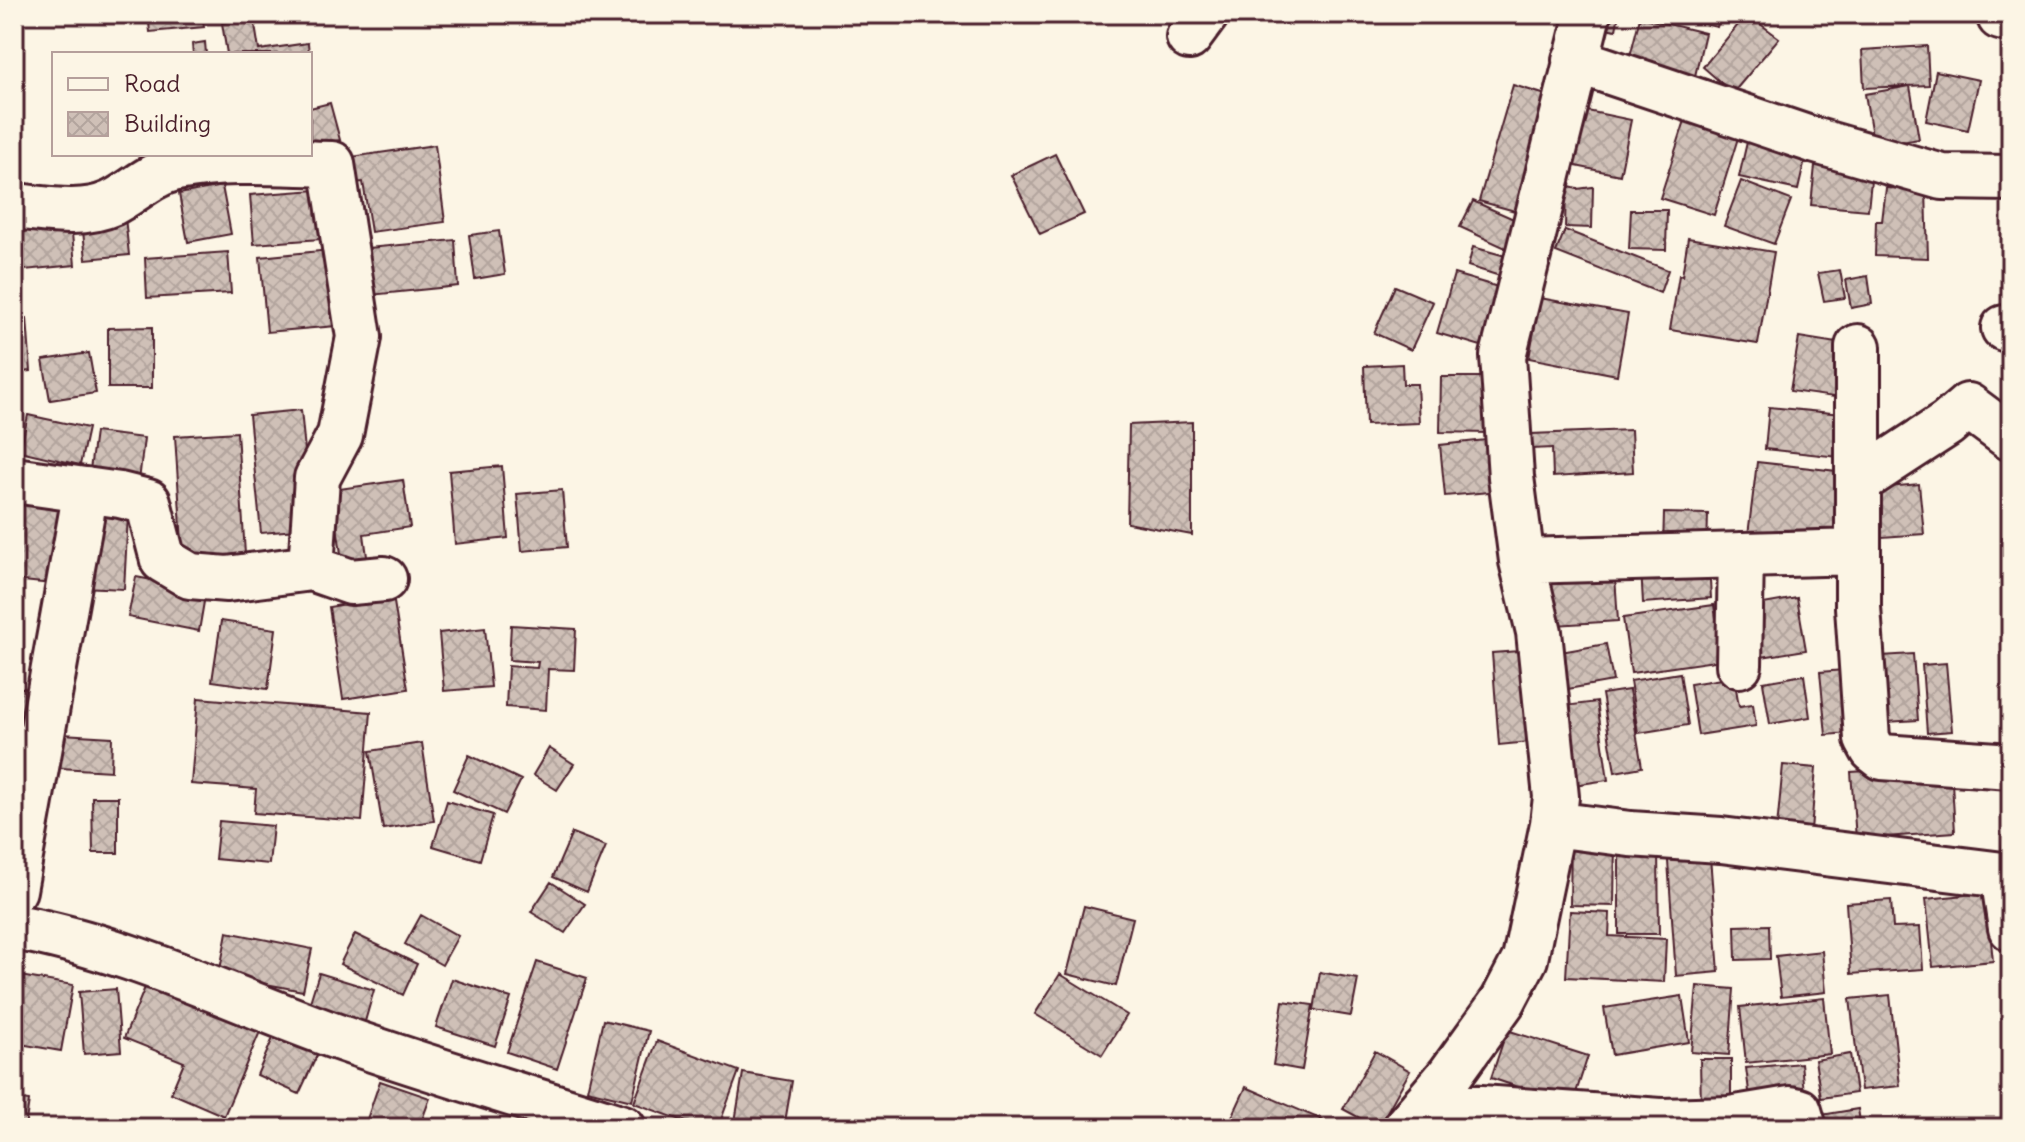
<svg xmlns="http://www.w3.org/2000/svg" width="2025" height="1142" viewBox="0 0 2025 1142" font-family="Delius,sans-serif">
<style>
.building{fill:url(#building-cross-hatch);stroke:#4a1f2b;stroke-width:2}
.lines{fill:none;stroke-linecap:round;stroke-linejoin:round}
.minor-casing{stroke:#4a1f2b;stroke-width:50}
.minor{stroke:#fcf5e5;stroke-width:44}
</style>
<defs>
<pattern id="building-cross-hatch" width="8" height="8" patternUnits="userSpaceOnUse" patternTransform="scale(2)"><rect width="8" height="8" fill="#cfc0b7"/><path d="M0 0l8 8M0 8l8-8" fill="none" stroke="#b3a59e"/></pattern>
</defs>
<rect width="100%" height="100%" fill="#fcf5e5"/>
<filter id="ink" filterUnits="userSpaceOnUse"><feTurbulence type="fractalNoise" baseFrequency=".0125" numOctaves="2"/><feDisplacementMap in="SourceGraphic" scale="16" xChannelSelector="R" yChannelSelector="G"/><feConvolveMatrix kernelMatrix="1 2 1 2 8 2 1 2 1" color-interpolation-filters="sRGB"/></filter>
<g filter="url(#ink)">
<path class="building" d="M148,14H202L204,27L150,32Z
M1596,14H1619L1616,30L1594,26Z
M1661,14H1721L1717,27Z
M1747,14L1779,38L1733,93L1703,67Z
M1640,17L1705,33L1695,76L1629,60Z
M254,19L259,50L308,43L309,54H227L222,23Z
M205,42L206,54H193L192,44Z
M1927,46L1929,85L1864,88L1862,50Z
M1936,71L1979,80L1968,130L1926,121Z
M1513,85L1556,98L1522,213L1479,201Z
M1910,86L1919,139L1874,147L1865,94Z
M330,103L340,140L310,147V108Z
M1573,108L1631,120L1620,175L1561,163Z
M1689,108L1742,125L1714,215L1660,198Z
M1750,129L1809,142L1798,190L1739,177Z
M435,145L445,222L371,232L363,182L354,183L351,157Z
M1055,154L1084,214L1040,234L1011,175Z
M1816,156L1873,161L1868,210L1811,205Z
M1741,181L1791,200L1774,244L1724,226Z
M222,186L231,234L188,242L179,194Z
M1566,186L1577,189L1593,187L1592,228L1565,227Z
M1886,188L1926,189L1928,258L1875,256L1876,221H1882Z
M330,189L334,238L254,244L250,195Z
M1473,201L1525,224L1512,251L1460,227Z
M1631,210H1667L1666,250L1629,249Z
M125,217L129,255L86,259L82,222Z
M71,223L75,265L14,271V228Z
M1565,230L1668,270L1660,293L1556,252Z
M499,231L505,274L475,279L469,235Z
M1688,238L1774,252L1758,344L1670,330L1679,275L1682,276Z
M455,240L458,286L361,296L357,249Z
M1473,247L1509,257L1503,277L1468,266Z
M340,249L348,325L267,332L260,257Z
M228,252L231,293L147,298L145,258Z
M1840,270L1845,298L1824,301L1818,273Z
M1454,274L1498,287L1481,346L1437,333Z
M1868,276L1872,304L1851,308L1846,280Z
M1395,286L1433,302L1411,350L1374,333Z
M1540,298L1628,314L1617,375L1529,358Z
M27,318L31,371L14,373V319Z
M152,327V388H108V328Z
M1799,337L1849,345L1841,398L1790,391Z
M89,353L96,393L50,400L43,360Z
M1402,364L1403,384H1417L1419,423L1366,425L1364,366Z
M1441,377H1488L1487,433L1440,432Z
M1769,407L1852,415L1848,458L1765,449Z
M301,410L309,491L292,492L296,530L261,533L249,415Z
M28,415L88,428L80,465L20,451Z
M1192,422V535L1127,523L1129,425Z
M1631,430L1633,472L1553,477L1552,448L1532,449L1531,434Z
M95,432L144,438L138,490L88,485Z
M237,432L245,554L183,558L175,436Z
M1495,439L1500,491L1445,496L1440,445Z
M1757,462L1854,473L1845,546L1748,535Z
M502,466L508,538L455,544L449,471Z
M403,480L410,527L364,534L368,564L343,568L332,490Z
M1919,484L1924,534L1882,537L1878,488Z
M562,490L567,547L522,551L517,494Z
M22,503L68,507L61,585L14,580Z
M86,513L128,515L124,589L82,587Z
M1664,513L1708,514L1707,549L1663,548Z
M1614,561L1618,621L1555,625L1550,567Z
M1709,563L1711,598L1643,603L1641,568Z
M136,577L206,590L199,631L128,617Z
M393,596L408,689L343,699L329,607Z
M1797,598L1806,650L1761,657L1752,606Z
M1714,605L1722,660L1631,673L1623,618Z
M221,621L276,629L268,689L212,681Z
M511,625L576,629L574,670L548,669L546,710L506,707L508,666L537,668L538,662L509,660Z
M485,628L491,687L444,691L439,633Z
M1606,644L1613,681L1562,690L1555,653Z
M1533,650L1539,741L1499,745L1492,653Z
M1913,654L1918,720L1870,723L1865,657Z
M1946,663L1952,731L1927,733L1922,665Z
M1856,669L1861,732L1826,735L1820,672Z
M1680,673L1688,725L1638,733L1630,681Z
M1804,675L1810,717L1770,724L1763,682Z
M1734,677L1739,706L1753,704L1756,726L1698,735L1690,684Z
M14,688H34L35,728L14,729Z
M1629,690L1642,767L1615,772L1602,694Z
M198,698L371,712L362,821L254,813L256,789L191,784Z
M1597,702L1608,780L1567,786L1556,707Z
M62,734L112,737L111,771L60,768Z
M422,743L434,821L383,829L370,751Z
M549,748L574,764L557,790L533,775Z
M469,755L521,780L504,814L453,790Z
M1783,765L1816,768L1811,831L1777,828Z
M1951,766L1955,832L1856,839L1851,772Z
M92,797H118V853H93Z
M447,801L493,815L480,860L433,846Z
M2009,808H2011V863L2000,861Z
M219,821L273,826L269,864L215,859Z
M572,833L606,846L587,892L553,877Z
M1571,838L1615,839L1614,906L1570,905Z
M1709,844L1719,972L1676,976L1667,847Z
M1619,849H1658L1659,934H1619Z
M551,882L585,904L565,933L531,912Z
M1986,893L1993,961L1933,967L1926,899Z
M1891,900L1893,928L1920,927L1923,969L1851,974L1846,903Z
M1084,906L1133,918L1116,986L1067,974Z
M1570,911L1610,913L1609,936L1666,939L1664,982L1566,977Z
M421,915L458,936L442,965L405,944Z
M1769,925L1770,959L1736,960L1735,926Z
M227,932L312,949L303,991L219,975Z
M355,934L417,964L403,995L340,964Z
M1822,951L1826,992L1781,997L1776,956Z
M537,962L587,978L557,1069L507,1052Z
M1320,972L1358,979L1351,1016L1314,1010Z
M319,973L374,990L362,1032L306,1015Z
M1060,974L1127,1015L1102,1055L1035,1014Z
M14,975L73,985L61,1051L14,1043Z
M452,979L511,998L495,1046L436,1027Z
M148,980L262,1027L224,1116L171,1093L184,1062L124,1038Z
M1697,986L1734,989L1729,1055L1691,1052Z
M116,989L121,1051L84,1054L79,992Z
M1890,995L1900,1086L1861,1090L1850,999Z
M1682,996L1689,1042L1612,1055L1604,1008Z
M1824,998L1830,1054L1746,1063L1740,1007Z
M1283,1001L1313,1005L1302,1070L1273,1065Z
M603,1020L649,1031L632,1101L587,1090Z
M1507,1030L1588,1056L1572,1105L1491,1078Z
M276,1031L319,1051L299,1094L257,1075Z
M657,1041L739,1071L718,1128H703L634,1103Z
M1375,1051L1410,1071L1378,1128L1343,1109Z
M1850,1054L1856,1093L1821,1098L1815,1060Z
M1700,1059H1731V1108H1701Z
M1801,1063L1805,1102L1751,1107L1746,1068Z
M743,1073L792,1081L784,1128H734Z
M380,1081L430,1098L419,1128H364Z
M1246,1087L1327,1122L1325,1128H1227Z
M14,1099L29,1101L25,1128H14Z
M1858,1109L1861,1128H1811L1809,1117Z"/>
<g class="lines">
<defs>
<path id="minor" d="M2000,17L2011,20
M1189,37L1206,14
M1575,60L1813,140L1942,177L2011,178
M14,206C46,209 81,217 112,203C134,192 152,173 177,168C228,158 280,163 332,164L359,337L340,435L317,478L311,568
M2004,328L2011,330
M1858,347V607L1867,739L1873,750L1882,757L2011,766
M14,480L120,495L148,502L163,560L190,576L227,579L311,568L351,582L384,579
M1858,482L1947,424L1968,406L2011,438
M1522,561L1858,552
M1739,665L1741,555
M1553,824L1630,834L1721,840L2003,875L2011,928
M14,890L86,490
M14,927C124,946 227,997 332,1035C427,1069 526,1097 623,1128
M1425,1104L1661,1121L1730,1119L1790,1109L1799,1111L1804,1128
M1405,1128L1449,1076L1503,1001L1525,959L1553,824L1556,797L1539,632L1522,561L1511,477L1503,356L1588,14"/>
</defs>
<use href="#minor" class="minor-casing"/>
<use href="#minor" class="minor"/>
</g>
</g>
<rect width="2025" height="1142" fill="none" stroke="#fcf5e5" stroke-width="48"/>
<rect x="24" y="24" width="1977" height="1094" fill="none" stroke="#4a1f2b" stroke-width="3" filter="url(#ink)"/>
<rect x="52" y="52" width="260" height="104" fill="#fcf5e5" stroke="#b59f9b" stroke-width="2"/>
<rect x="68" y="78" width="40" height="12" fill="#fcf5e5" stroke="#b59f9b" stroke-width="2"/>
<text x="124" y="92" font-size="24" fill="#4a1f2b">Road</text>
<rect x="68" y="112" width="40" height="24" fill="url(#building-cross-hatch)" stroke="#b59f9b" stroke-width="2"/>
<text x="124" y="132" font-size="24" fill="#4a1f2b">Building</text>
</svg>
